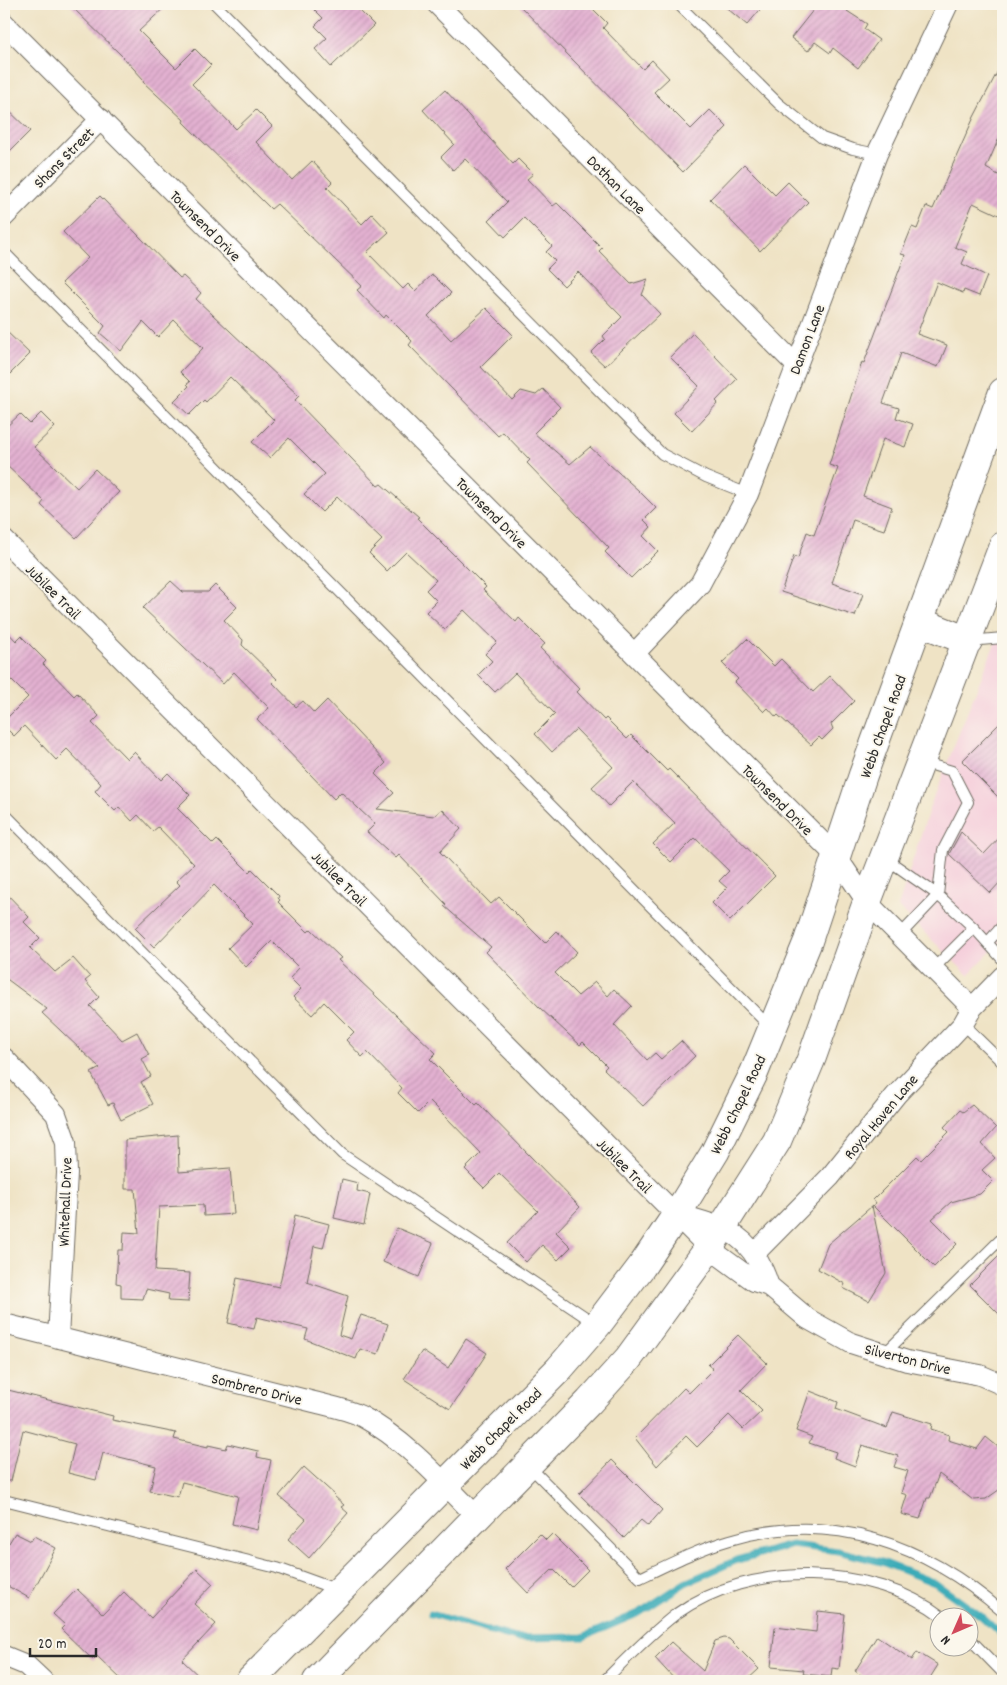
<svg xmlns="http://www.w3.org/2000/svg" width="1007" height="1685" viewBox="0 0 1007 1685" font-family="Dekko,sans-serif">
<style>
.built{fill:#f5cfdb}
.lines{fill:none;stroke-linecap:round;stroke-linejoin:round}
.stream{stroke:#3babb8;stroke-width:7}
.building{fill:url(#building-hatch)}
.lane-casing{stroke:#706b61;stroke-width:12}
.street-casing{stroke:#706b61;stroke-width:22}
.secondary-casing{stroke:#706b61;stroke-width:30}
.lane{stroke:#fff;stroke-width:10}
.street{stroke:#fff;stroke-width:20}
.secondary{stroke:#fff;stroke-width:28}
.labels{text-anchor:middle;stroke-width:4;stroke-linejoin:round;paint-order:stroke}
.street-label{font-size:16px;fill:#2b2b2b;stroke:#fbf7ec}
</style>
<defs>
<pattern id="building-hatch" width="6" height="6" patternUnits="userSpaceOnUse" patternTransform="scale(1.25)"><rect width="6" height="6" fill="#e3b1d1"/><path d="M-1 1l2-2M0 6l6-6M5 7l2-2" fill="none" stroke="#c398b4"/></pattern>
</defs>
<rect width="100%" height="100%" fill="#fbf7ec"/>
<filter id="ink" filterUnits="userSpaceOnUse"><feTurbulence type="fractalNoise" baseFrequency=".02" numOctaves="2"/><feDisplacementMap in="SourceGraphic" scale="10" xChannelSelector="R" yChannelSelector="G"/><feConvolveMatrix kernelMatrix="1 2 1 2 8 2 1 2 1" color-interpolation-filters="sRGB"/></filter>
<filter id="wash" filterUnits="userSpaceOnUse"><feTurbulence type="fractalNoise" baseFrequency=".0096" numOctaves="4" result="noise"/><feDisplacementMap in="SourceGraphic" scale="20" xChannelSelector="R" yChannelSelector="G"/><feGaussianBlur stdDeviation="1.12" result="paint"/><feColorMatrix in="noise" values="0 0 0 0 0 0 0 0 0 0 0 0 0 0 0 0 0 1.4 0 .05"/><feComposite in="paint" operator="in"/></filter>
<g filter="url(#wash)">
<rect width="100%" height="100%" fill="#efe3c5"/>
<path class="built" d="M1003,623V939L968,975L898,907L930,806Z"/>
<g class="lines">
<path class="stream" d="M431,1614L516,1638L583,1637L639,1613L685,1583L737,1560L792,1545L838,1551L882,1562L935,1583L981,1616L1003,1636"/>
</g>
<g id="blocks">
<path class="building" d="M69,4H168L139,31L176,68L195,49L211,65L192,84L236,129L256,110L272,126L256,142L292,180L312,161L332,182L327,187L362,224L372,214L389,232L367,252L403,289L408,284L415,291L432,275L434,276L451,293L428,316L451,340L486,308L513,335L481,367L512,400L521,391L536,395L543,389L560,407L534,433L570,464L590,447L638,490L656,508L644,520L651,527L643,536L658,551L631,578L605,552L609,548L527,463L530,460L503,432L498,436L409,345L412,341L386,315L384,318L357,290L362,286L277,204L271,209L183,122L184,120L143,82L144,80L123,57Z
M309,4H353L374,25L331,67L315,49L327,38L315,26L323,18Z
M518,4H588L607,23L603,28L643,69L652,60L669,78L654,92L691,129L710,110L727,127L683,172Z
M722,4H765L747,25Z
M818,4H853L847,11L867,24L864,29L879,40L858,68L833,48L830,53L815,42L808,51L791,38Z
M1003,61V129L986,168L1000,176L1003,190V217L973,203L955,247L967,252L962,264L987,276L979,296L964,290L963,293L937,282L917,334L947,345L938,367L901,353L883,403L899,408L896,418L913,424L905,447L883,439L863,496L892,507L884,530L853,520L832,583L863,594L855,616L781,592L794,556L798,558L807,532L814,535L838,468L829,465L862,362L864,363L905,255L901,254L912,227L917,229L926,206L933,209L974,117Z
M445,90L513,164L518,159L533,174L527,179L553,206L557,203L602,248L599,251L631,284L648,279L642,295L660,314L605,366L591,353L605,339L603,336L622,317L578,272L564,286L547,269L555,261L546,252L552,246L524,218L505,237L489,220L507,202L465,159L453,170L441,157L454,144L423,110Z
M4,106L30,131L4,157Z
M744,164L775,195L788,182L808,202L760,251L710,199Z
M100,196L180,278L183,276L201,293L196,299L299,396L295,400L378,486L381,484L419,517L417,518L486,587L483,590L516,622L519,618L545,644L540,648L580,689L577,692L604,720L606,718L627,739L631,735L667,771L669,769L775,876L730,921L712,903L727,888L719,881L729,871L695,838L671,862L653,844L675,823L633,782L609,806L592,787L613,767L576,729L552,752L535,734L555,714L515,673L495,692L478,675L492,661L485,654L497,642L464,610L445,630L426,612L437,601L426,590L436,580L406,552L387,571L369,553L382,540L337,497L322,512L304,494L325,474L289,438L270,458L252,442L274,420L230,377L206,402L204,400L189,415L174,401L189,386L187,384L190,382L180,372L203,348L174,320L158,337L143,322L121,351L100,333L105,326L62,283L88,258L63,232Z
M4,329L30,354L4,380Z
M693,333L737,379L716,401L718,403L692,431L674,413L699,386L670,357Z
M41,413L55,427L34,447L77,488L95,469L119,492L76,538L41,505L44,501L4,463V429L20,414L30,424Z
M171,581L183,592H208L215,585L237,607L224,620L243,640L242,645L277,679L273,683L296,707L303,701L314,713L327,700L386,763L375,774L394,793L377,809L434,816L442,809L461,829L440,852L491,904L499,897L545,943L557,931L577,952L555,973L578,996L595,982L608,996L614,989L632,1006L614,1025L647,1060L655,1053L661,1059L681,1041L695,1056L643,1106L604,1069L607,1066L583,1042L580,1045L540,1008L486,952L491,947L444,906L446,904L399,855L396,858L367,832L375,824L341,792L334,799L257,719L269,708L234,672L223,684L143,608Z
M4,628L16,641L21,636L46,661L43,664L74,696L77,693L99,716L92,723L127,759L134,752L161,780L168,773L190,795L177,808L213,844L217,840L249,872L252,869L279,896L278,898L280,900L278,902L308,932L311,929L341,958L338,960L436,1053L430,1059L476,1105L478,1103L580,1207L556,1232L571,1247L558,1260L542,1245L526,1262L507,1243L538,1211L499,1173L484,1188L465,1169L481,1153L444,1115L430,1101L418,1113L398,1093L402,1088L367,1052L362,1057L346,1040L354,1032L324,1002L312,1015L293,997L301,989L290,978L299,968L272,941L246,967L228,948L253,924L214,885L154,947L135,928L180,885L176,881L194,864L158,827L153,831L138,815L132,821L119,807L115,811L95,791L101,784L67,749L56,760L24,726L14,736L4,726V721L28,697L4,673Z
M747,639L774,666L781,659L813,692L830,676L854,701L831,724L833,729L822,740L819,737L811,745L778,715L776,717L768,708L764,712L735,682L738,679L722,663Z
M1003,720V802L962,761Z
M961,832L984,854L1003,834V879L990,893L949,854Z
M4,891L29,917L24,922L40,938L30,948L55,972L73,958L90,977L85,981L99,997L90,1006L122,1040L137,1032L149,1055L142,1059L151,1076L141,1082L153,1104L121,1120L113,1103L108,1105L91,1073L100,1068L42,1013L47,1009L4,977Z
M972,1105L996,1128L982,1144L995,1158L982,1170L993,1181L980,1194L951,1202L932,1219L957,1244L934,1267L873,1206L876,1204L873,1200L917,1156L921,1160L949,1132L944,1127L960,1110L963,1112Z
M178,1135L179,1172L230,1168L234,1214L204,1216L203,1205L159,1207L155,1271L190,1273L188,1302L168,1301L169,1294L146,1289L143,1299L121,1298V1284L116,1283L118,1250H123L124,1232L139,1233L135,1189H125V1140Z
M342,1179L358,1183L357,1191L370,1194L364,1225L334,1218Z
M872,1206L886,1273L869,1301L843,1288L845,1284L818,1269L828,1244Z
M295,1215L329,1224L323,1248L314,1246L307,1282L348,1296L339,1335L351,1339L361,1315L388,1324L378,1354L360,1349L356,1359L305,1339L308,1329L257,1317L254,1329L228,1323L237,1278L279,1287Z
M397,1228L433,1243L419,1277L383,1262Z
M1003,1252V1318L970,1285Z
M738,1335L767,1363L741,1390L762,1411L743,1429L729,1415L697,1447L686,1436L657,1466L635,1438L684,1388L689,1393L713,1369L708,1365Z
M466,1339L487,1353L450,1409L404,1379L422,1351L448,1368Z
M4,1389L113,1416L112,1420L176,1433L174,1439L208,1447V1445L226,1449L228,1444L258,1451L257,1457L271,1460L257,1530L232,1524L238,1496L182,1482L178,1497L150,1491L156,1466L103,1453L96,1480L68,1473L75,1444L23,1430L11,1481H4Z
M810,1391L838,1402L836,1409L887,1428L893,1412L932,1424L931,1429L949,1435L948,1440L977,1449L986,1437L1003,1451V1487L986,1499L973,1500L939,1474L930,1498H927L920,1519L901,1514L907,1495L901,1493L908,1471L894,1467L898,1456L862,1445L855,1466L834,1458L836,1452L809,1443L812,1437L796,1431Z
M612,1460L662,1510L648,1526L641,1520L624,1538L579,1494Z
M304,1467L335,1495L334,1496L344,1505L341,1507L348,1513L309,1558L288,1539L306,1519L279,1496Z
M15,1533L31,1541L34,1536L56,1548L29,1598L4,1584V1540L9,1543Z
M540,1534L546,1540L552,1534L588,1570L571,1587L553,1569L528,1593L505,1569Z
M197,1569L213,1584L194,1604L216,1624L182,1660L204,1681H123L97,1656L93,1660L61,1629L65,1625L53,1614L77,1589L103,1614L124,1592L151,1618Z
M818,1611L845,1614L839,1669L832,1668L831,1677L803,1674L804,1670L771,1667L775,1627L816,1632Z
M877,1636L912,1660L917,1652L938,1665L928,1681H869L855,1671Z
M724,1638L729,1639L759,1669L746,1681H676L655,1658L671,1642L703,1671L715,1641Z"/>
</g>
</g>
<g filter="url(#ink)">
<use href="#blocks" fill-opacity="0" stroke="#706b61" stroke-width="1"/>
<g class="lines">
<defs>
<path id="lane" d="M215,4L662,454L706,477L748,494
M678,4L779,104L822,138L853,149L877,154
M4,252L771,1028
M969,641L1003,638
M4,813L342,1154L596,1324
M885,858L938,895L943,850L968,802L952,771L922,762
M900,935L938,895L974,928L1003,960
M988,942L1003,925
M933,969L974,928
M963,1024L1003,1063
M884,1354L1003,1237
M529,1466L640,1578C669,1564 699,1549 730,1540C832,1509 926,1545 1003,1612
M4,1500L277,1568L338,1590
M970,1639L1003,1673
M604,1681C627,1658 650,1634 676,1614C750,1561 872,1562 944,1618"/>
<path id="street" d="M437,4L796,365
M4,23L836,856L867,902L972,1008
M4,217L101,119
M4,540L709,1248L754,1281L769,1286L808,1319L851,1343L907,1361L980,1375L1003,1385
M634,654L700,584L748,494L877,154L948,4
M4,1058L56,1114L66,1142L67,1173L58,1338
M677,1214C726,1228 752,1233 769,1286
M754,1254L830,1177L896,1095L963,1024L972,1008L1003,976
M4,1324L314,1402C329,1406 347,1409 361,1416C406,1440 441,1480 476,1516
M4,1656L26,1665L43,1681"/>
<path id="secondary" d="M920,622L968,641
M250,1681L559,1369L598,1324L642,1266L677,1214L715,1152L754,1073L808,941L863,775L1003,392
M317,1681L589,1402L628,1359L709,1248L777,1141L812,1057L867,902L1003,546"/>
</defs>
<use href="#lane" class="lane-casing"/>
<use href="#street" class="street-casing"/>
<use href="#secondary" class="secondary-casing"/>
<use href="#lane" class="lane"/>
<use href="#street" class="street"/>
<use href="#secondary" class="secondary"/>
</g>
</g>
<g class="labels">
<g class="street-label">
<text transform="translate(63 157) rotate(-45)" y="6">Shans Street</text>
<text transform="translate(617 184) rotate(45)" y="6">Dothan Lane</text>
<text transform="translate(206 225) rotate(45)" y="6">Townsend Drive</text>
<text transform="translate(806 339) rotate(-69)" y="6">Damon Lane</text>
<text transform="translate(492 512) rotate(45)" y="6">Townsend Drive</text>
<text transform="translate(54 591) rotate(45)" y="6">Jubilee Trail</text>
<text transform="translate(882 726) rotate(-70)" y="6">Webb Chapel Road</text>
<text transform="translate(778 799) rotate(45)" y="6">Townsend Drive</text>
<text transform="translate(340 878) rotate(45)" y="6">Jubilee Trail</text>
<text transform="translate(737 1104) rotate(-64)" y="6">Webb Chapel Road</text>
<text transform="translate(880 1116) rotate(-50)" y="6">Royal Haven Lane</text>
<text transform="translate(625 1165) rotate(45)" y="6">Jubilee Trail</text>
<text transform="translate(64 1202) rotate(-88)" y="6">Whitehall Drive</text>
<text transform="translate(908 1358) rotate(14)" y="6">Silverton Drive</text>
<text transform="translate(257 1388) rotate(14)" y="6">Sombrero Drive</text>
<text transform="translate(500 1428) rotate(-45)" y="6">Webb Chapel Road</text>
</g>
</g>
<rect width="1007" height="1685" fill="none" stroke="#fbf7ec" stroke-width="20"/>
<g transform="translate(954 1632) rotate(225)"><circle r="24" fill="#fbf7ec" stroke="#a8a59f"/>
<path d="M0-4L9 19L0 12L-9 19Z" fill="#d1495b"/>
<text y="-8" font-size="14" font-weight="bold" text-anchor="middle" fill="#2b2b2b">N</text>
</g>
<path d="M30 1648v8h66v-8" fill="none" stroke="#2b2b2b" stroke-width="2.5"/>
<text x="38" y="1648" font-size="15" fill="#2b2b2b" stroke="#fbf7ec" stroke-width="4" paint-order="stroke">20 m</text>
</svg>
